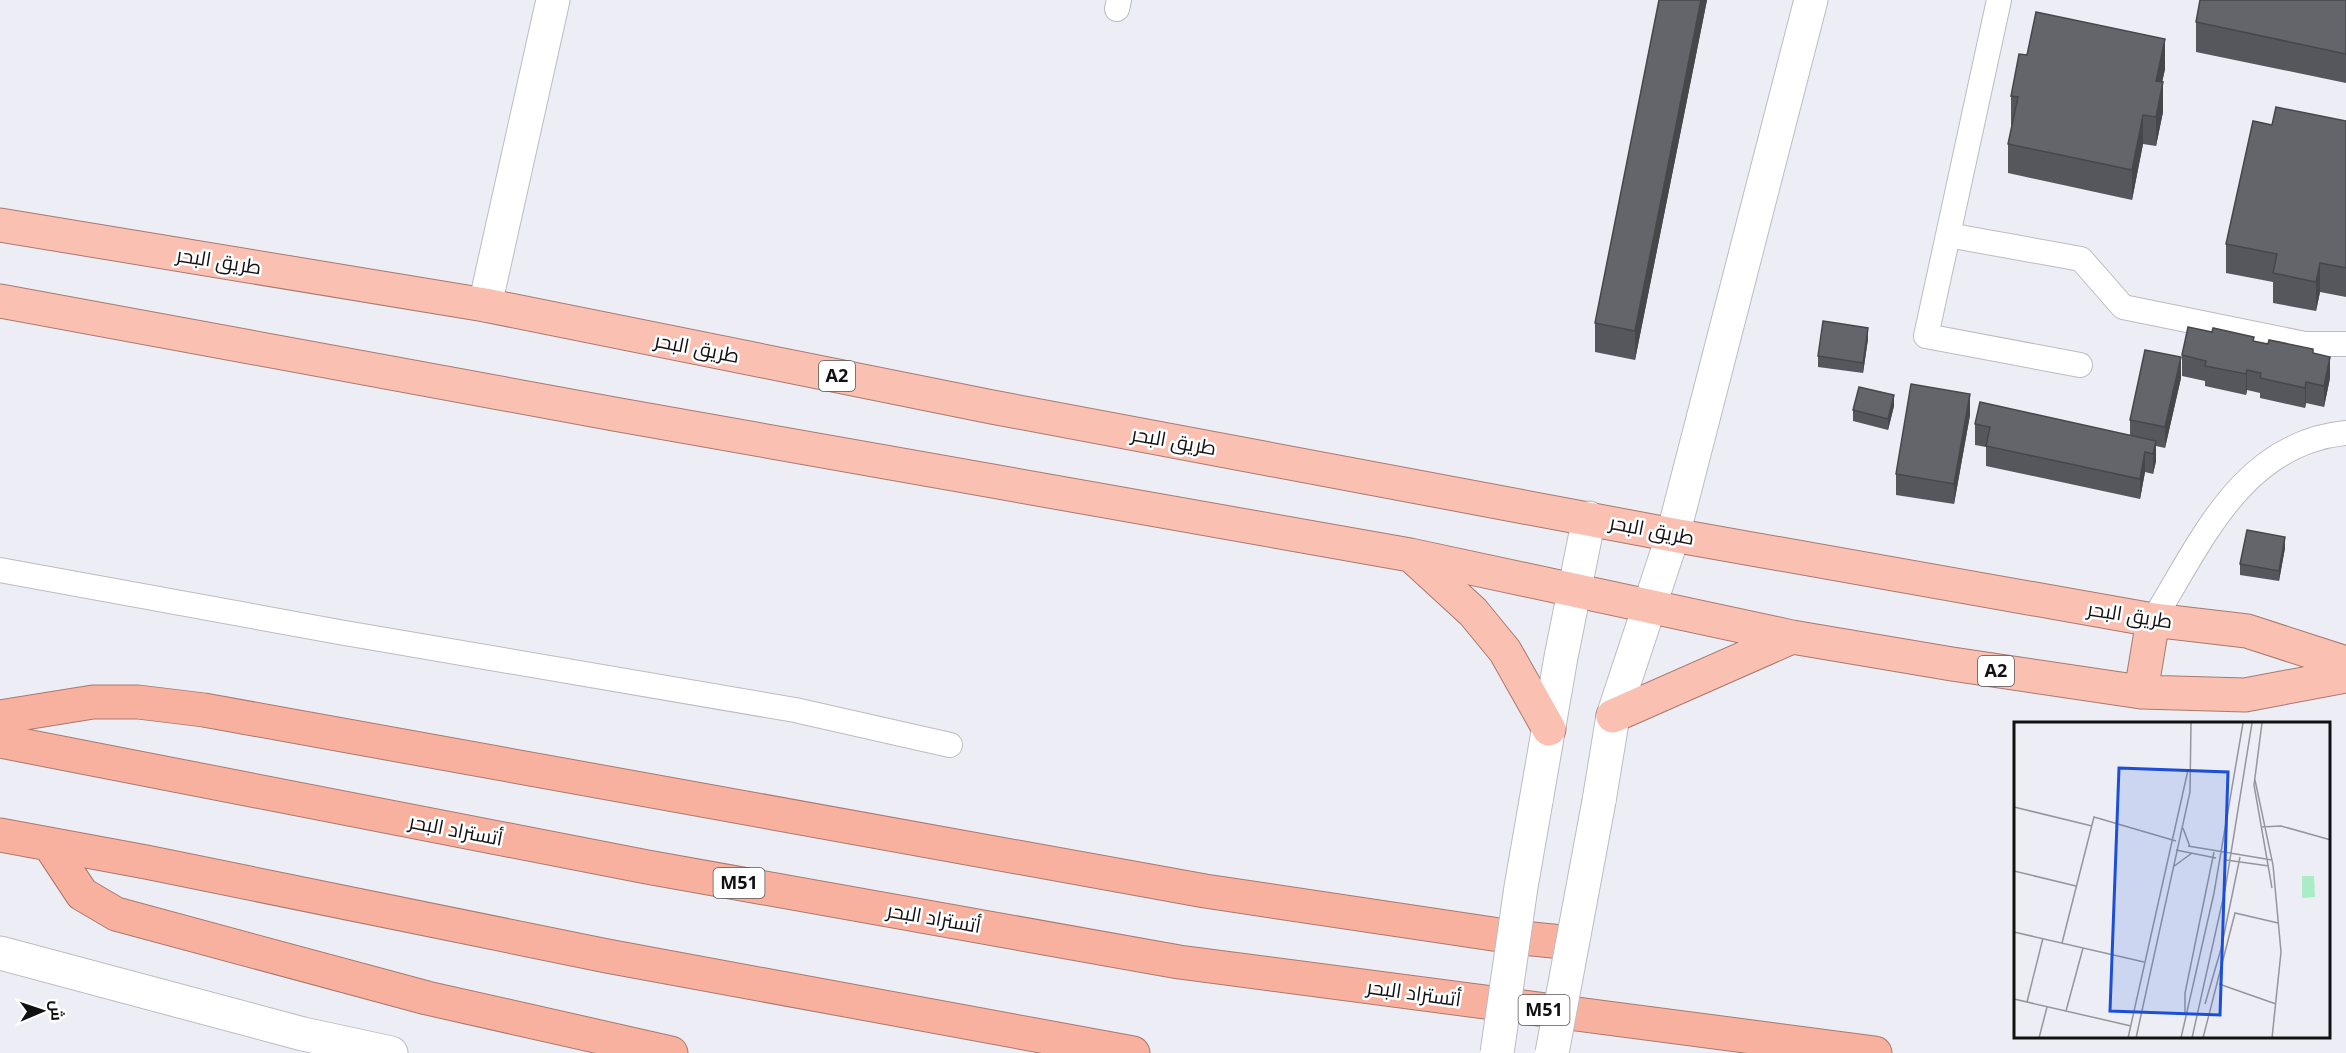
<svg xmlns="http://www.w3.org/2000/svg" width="2346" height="1053" viewBox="0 0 2346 1053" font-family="'Noto Sans',Cairo,sans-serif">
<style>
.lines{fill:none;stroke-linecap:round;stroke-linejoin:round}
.service-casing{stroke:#bbbcc3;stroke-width:26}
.minor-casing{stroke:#bbbcc3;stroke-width:35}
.tertiary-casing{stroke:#bbbcc3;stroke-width:35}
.trunk-casing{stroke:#a8796e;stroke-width:35}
.motorway-casing{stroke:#a8796e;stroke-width:35}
.service{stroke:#fff;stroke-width:24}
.minor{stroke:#fff;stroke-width:33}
.tertiary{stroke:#fff;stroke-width:33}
.trunk{stroke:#fac0b2;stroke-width:33}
.motorway{stroke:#f9b19f;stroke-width:33}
.tertiary-bridge-casing{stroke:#bbbcc3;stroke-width:35;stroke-linecap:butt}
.tertiary-bridge{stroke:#fff;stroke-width:33}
.wall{fill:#56575c}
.shaded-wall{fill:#46474b}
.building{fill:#64656b;stroke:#46474b;stroke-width:1.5}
.labels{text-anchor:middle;stroke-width:5;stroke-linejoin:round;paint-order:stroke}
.shield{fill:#fff;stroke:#58585a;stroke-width:1.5}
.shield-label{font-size:18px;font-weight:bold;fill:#111114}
.street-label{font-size:20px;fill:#111114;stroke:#fff}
.inset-road{fill:none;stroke:#95969b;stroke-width:1.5}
.view{fill:#1d4ed8;fill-opacity:0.15;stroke:#1d4ed8;stroke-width:3}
.inset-edge{fill:none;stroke:#111114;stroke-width:3}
</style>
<rect width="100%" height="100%" fill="#edeef5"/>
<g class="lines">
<defs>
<path id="service" d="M1999,0L1948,235L2081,259L2123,307L2305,344H2346
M1117,9L1119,0
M1948,235L1926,336L2080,365
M0,570L339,632L795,710L950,745
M2153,620C2202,541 2242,443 2346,433"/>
<path id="minor" d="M485,305L553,0
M1673,535L1811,0"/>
<path id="tertiary" d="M1536,801L1561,657L1589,518
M1599,801L1613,716L1673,535
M0,953L303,1034L391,1053"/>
<path id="trunk" d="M0,225L485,305L992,407L1673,535L2153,620L2247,631L2346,663
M0,301L614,414L1410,555L1792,637L1952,664L2141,692L2245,695L2346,676
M1412,556L1473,612L1505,651L1549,729
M2141,692L2153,620
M1613,716L1792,637"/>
<path id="motorway" d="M0,717L93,702H138L204,710L1205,891L1513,937L1572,943
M0,741L647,867L1179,962L1875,1053
M0,835L146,862L607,956L1133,1053
M49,844L82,894L116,914L427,998L671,1053"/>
</defs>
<use href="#service" class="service-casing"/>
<use href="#minor" class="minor-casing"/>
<use href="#tertiary" class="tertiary-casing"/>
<use href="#trunk" class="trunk-casing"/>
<use href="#motorway" class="motorway-casing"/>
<use href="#service" class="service"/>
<use href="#minor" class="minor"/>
<use href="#tertiary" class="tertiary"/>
<use href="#trunk" class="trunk"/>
<use href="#motorway" class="motorway"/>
<defs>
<path id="tertiary-bridge" d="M1497,1053L1521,887L1536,801
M1552,1053L1599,801"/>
</defs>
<use href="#tertiary-bridge" class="tertiary-bridge-casing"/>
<use href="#tertiary-bridge" class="tertiary-bridge"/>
</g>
<path class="wall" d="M1659,0H1707L1635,360L1595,352V323Z
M2346,0V83L2196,52V22Z
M2027,55L2165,69L2162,82L2163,112L2156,146L2143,144L2132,200L2008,173V144L2012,125H2011V96Z
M2346,121V297L2320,292L2316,311L2273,303V282L2226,273V244L2272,125Z
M1868,339L1863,373L1818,367V356Z
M2254,341L2313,354L2330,378L2324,407L2306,403L2305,408L2260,398V393L2247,390L2246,395L2205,386V381L2182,376V355Z
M2181,378L2165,448L2156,446V461L2153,474L2145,472L2140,499L1986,466V447L1975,445V424L2130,435V420Z
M1894,406L1888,430L1853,421V410Z
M1970,415L1954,504L1896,495V474Z
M2285,548L2279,581L2240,575V564Z"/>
<path class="shaded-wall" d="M1701,0H1707L1635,360V331Z
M2165,39V69L2156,111V81Z
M2163,82V112L2156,146V117Z
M2143,115V144L2132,200V170Z
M2320,263V292L2316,311V282Z
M1868,328V339L1863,373V363Z
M2181,357V378L2165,448V427Z
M2330,357V378L2324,407V386Z
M2247,370V390L2246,395V374Z
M2306,382V403L2305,408V388Z
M1970,394V415L1954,504V484Z
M1894,395V406L1888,430V419Z
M2156,441V461L2153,474V454Z
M2145,452V472L2140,499V479Z
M2285,537V548L2279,581V571Z"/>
<path class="building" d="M1659,0H1701L1635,331L1595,323Z
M2200,0H2346V54L2196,22Z
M2036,12L2165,39L2156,81L2163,82L2156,117L2143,115L2132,170L2008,144L2018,97L2011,96L2019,54L2027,55Z
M2276,107L2346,121V268L2320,263L2316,282L2273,273L2277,254L2226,244L2253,121L2272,125Z
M1823,321L1868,328L1863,363L1818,356Z
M2188,327L2212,332L2213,328L2254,337L2253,341L2268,344L2269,340L2313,349V353L2330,357L2324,386L2306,382L2305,388L2260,378L2261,373L2247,370L2246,374L2205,366L2206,361L2182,355Z
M2145,350L2181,357L2165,427L2130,420Z
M1911,384L1970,394L1954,484L1896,474Z
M1859,387L1894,395L1888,419L1853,410Z
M1980,402L2156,441L2153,454L2145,452L2140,479L1986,446L1990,427L1975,424Z
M2247,530L2285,537L2279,571L2240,564Z"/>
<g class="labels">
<g class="shield">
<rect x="819" y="361" width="36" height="30" rx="4.5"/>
<rect x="1978" y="656" width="36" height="30" rx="4.5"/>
<rect x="713.5" y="868" width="51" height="30" rx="4.5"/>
<rect x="1518.5" y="995" width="51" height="30" rx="4.5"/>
</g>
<g class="shield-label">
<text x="837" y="382">A2</text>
<text x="1996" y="677">A2</text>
<text x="739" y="889">M51</text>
<text x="1544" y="1016">M51</text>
</g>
<g class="street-label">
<text transform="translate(219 261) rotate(9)" y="7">طريق البحر</text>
<text transform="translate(697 348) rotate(11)" y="7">طريق البحر</text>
<text transform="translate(1174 441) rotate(10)" y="7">طريق البحر</text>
<text transform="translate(1652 530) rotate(11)" y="7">طريق البحر</text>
<text transform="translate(2130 615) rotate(9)" y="7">طريق البحر</text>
<text transform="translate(456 830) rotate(11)" y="7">أتستراد البحر</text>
<text transform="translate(934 918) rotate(10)" y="7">أتستراد البحر</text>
<text transform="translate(1414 993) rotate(8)" y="7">أتستراد البحر</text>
</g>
</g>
<g transform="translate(2014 722)">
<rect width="316" height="316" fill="#edeef5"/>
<path d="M288,154H300L301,175L288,176Z" fill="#acecc5"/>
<path class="inset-road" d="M248,1L240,63L258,166M241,58L259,143L267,230L258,316M0,85L78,104M247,105L267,104L317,118M169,106L176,125M174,124L258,138M162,128L202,136M212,138L255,144M159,145L178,131M0,149L62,164M0,210L130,240M48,221L80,95L162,119M205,262L262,282M0,277L117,304M13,280L29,216M191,282L207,227L226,135M52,289L69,226M171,292V271L200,130M25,316L33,285M114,316L174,48M122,316L176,70L177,1M167,316L200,171L229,1M178,316L211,168L238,1M189,316L221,191L264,201"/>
<path class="view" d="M105,46L214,50L206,293L96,289Z"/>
<rect width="316" height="316" class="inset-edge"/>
</g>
<g transform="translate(42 1011) rotate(88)" stroke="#ffffff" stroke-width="4.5" paint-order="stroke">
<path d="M0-4.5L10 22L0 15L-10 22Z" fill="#111114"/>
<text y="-9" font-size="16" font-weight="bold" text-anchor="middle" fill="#111114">ش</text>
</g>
</svg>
